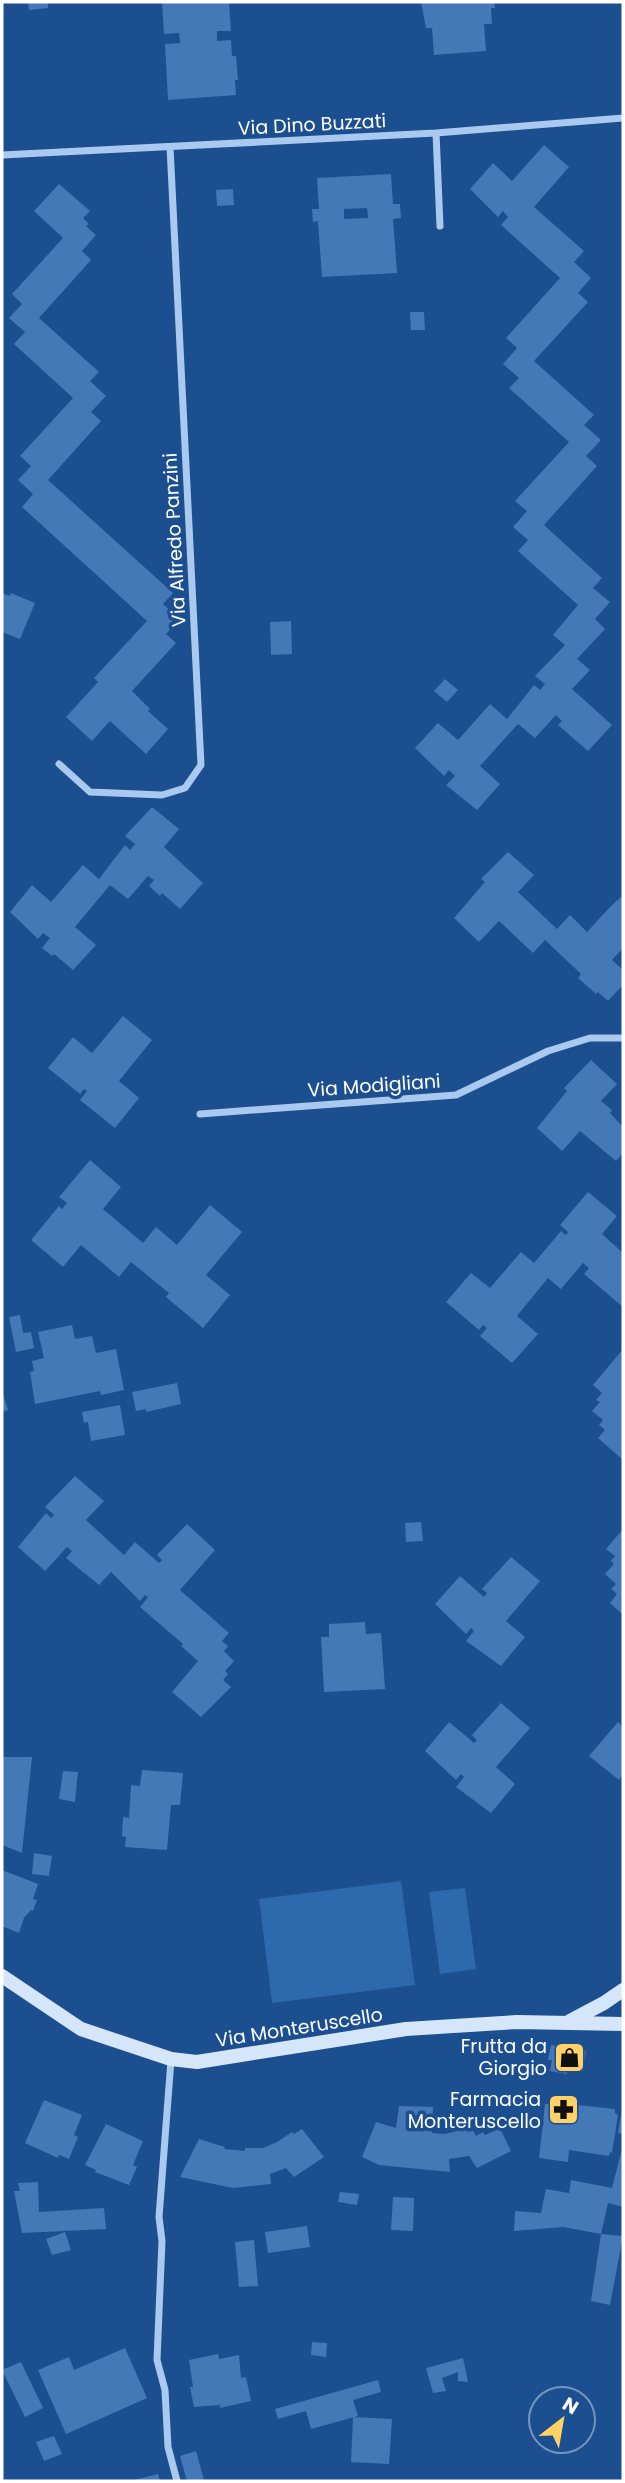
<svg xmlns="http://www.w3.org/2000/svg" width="625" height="2483" viewBox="0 0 625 2483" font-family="Poppins,sans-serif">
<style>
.green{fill:#2e69ad}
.building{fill:#4478b7;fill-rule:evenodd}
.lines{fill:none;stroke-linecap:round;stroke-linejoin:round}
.street{stroke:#a9c9ee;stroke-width:7}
.secondary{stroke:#d6e6fa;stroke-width:14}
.labels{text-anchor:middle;stroke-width:7;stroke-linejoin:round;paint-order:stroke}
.street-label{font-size:19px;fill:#fff;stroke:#1b4f8f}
.poi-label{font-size:19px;fill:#fff;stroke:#1b4f8f;text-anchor:end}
</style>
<rect width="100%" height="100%" fill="#1b4f8f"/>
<path class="green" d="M401,1881L415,1985L272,2003L259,1899Z
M465,1888L476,1969L440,1974L429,1892Z"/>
<path class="building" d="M28,2H48V8L29,10Z
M162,2H229L231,31H217V41L231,40L232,56H236L238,80H235L236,95L168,100L165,44L180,43L179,33L164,34Z
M421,2H494L495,8H491L492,24H484L486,51L434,55L432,28H426Z
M544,145L569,167L534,207L584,251L574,262L591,278L578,293L588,302L534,361L594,415L584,425L601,440L586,456L597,466L544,525L602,578L593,588L610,602L595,619L605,629L577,659L590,670L572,689L612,725L588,751L558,725L562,721L556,715L535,738L518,724L480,766L500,784L477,810L446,785L455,776L449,770L444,776L415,748L438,723L458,740L490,704L507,719L534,685L540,690L545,684L535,676L565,645L553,635L578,605L518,551L528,540L513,527L527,511L515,501L569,442L509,388L519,378L503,364L517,348L506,338L560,278L501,225L508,217L503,211L498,217L470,189L493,163L512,181Z
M391,174L393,204H400L401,218L393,219L397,273L322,277L318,221L313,222L312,209H319L317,178ZM367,208L368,218L344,219V209Z
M59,184L90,211L83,218L89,224L86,226L96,235L82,251L91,260L39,318L99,372L90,381L106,396L91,412L101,421L48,480L173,593L163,604L179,619L166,634L176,643L132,691L150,709L148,711L168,729L146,754L110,721L92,741L66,717L98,682L94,678L147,621L22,507L33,494L18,480L31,466L20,456L73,398L14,344L25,332L9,318L22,304L12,294L63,238L34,211Z
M233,189L234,205L217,206L216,190Z
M410,312H424L425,330H411Z
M2,593L10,596L11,593L35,603L20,639L2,632Z
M291,621L292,654L271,655L270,622Z
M445,679L458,690L447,702L434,691Z
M152,807L179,829L164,847L203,883L180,909L162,893L160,896L149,886L154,880L148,876L128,899L110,885L75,927L96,945L73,970L54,954L52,956L42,948L50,938L43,933L38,939L10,912L32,885L51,902L83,865L99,879L125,845L130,850L135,844L125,836Z
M508,852L534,875L518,892L557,929L570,915L587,932L610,907L621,897L623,899V948L612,960L623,970V985L608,1001L598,992L596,994L578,978L581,974L545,940L533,953L499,921L479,942L454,918L485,882L481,879Z
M123,1016L152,1040L119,1081L139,1098L115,1128L80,1100L87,1091L84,1089L80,1094L48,1068L73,1037L92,1053Z
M591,1060L617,1084L601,1101L612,1110L610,1113L623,1127V1153L616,1161L580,1131L562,1151L537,1128L567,1091L564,1088Z
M90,1160L121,1187L103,1209L143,1243L156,1227L177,1245L210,1205L242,1232L206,1275L230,1295L203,1328L166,1297L169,1293L131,1262L119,1277L81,1245L63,1267L31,1240L59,1206L62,1209L67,1203L59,1197Z
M588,1192L617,1216L602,1234L623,1253V1307L584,1274L589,1268L583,1263L561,1289L548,1278L517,1316L538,1334L512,1363L480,1336L487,1328L483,1325L479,1330L446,1302L471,1273L490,1288L521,1252L534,1263L561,1231L566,1235L568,1232L560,1225Z
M20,1315L23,1333L31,1332L34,1348L16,1352L9,1317Z
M72,1325L75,1339L92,1336L96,1353L116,1349L124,1390L101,1395L100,1391L35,1404L30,1372L34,1371L32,1361L44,1358L38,1332Z
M623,1349V1460L598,1438L605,1430L599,1425L603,1420L592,1411L600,1402L596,1400L602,1393L593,1385Z
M177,1383L181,1404L146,1412V1409L136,1411L132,1392Z
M2,1391L8,1410L2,1412Z
M120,1405L125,1435L91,1441L88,1422L84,1423L82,1412Z
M75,1476L104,1501L86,1520L124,1555L135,1542L159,1563L162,1560L157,1555L187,1524L215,1550L180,1590L229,1633L222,1641L228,1646L224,1651L234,1661L225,1671L228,1674L223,1680L231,1687L201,1717L172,1692L198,1661L181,1646L183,1644L140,1607L148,1597L145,1595L140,1601L111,1572L99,1585L66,1558L72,1551L67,1547L45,1571L18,1547L46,1513L51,1518L54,1515L45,1507Z
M421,1522L423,1541L406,1542L405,1523Z
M623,1529V1615L610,1603L617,1594L611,1589L616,1584L605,1574L614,1564L611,1561L615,1556L606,1549Z
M511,1557L540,1581L506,1621L525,1637L501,1666L466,1641L474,1631L471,1628L466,1634L435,1604L460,1576L484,1597L487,1593L482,1589Z
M365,1622L366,1634L381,1633L385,1689L324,1692L321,1637H329V1624Z
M501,1703L530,1728L496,1767L515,1784L491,1813L456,1787L464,1777L461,1774L456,1780L425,1751L449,1722L474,1743L477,1740L472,1735Z
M618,1722L623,1727V1775L619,1780L589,1756Z
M2,1757H32L22,1853L2,1845Z
M142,1770L183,1773L180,1805H171L167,1850L125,1847L126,1837L122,1836L123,1817L129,1818L131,1785L140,1786Z
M63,1771L78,1772L75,1802L59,1799Z
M34,1853L52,1856L49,1876L32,1874Z
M2,1870L38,1884L33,1899L37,1900L33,1911L31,1910L24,1918L19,1933L2,1926Z
M551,2045L586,2051L583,2071L568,2069L567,2074L550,2071L552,2060H548Z
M44,2100L82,2115L74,2135L78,2137L69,2159L59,2155L58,2158L25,2143Z
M549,2102L615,2109V2113L618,2115L612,2153L610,2152L609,2156L569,2150L568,2162L539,2158L545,2104H549Z
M399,2106L433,2107L432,2133L445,2134L471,2127L476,2136L483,2132L485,2135L500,2128L511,2151L477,2168L469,2156L449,2159L450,2172L379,2165L362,2157L376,2122L396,2128Z
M622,2109H623V2134L618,2133Z
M106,2124L143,2141L133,2165L137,2167L129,2185L95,2172L96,2170L85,2165Z
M302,2129L324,2157L294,2177L286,2168L270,2174L271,2184L233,2188L180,2177L199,2139L225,2147L224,2149L245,2151V2148H263L277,2142L292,2132L294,2134Z
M622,2149L623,2207L608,2203L601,2234L563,2227L514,2231L515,2211L541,2213L546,2189L569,2193L571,2180L612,2188Z
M38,2182L39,2212L104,2208L106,2229L22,2233L14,2191H20L18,2183Z
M340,2192L359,2194L357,2205L338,2202Z
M393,2197L414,2198L413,2231L391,2230Z
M307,2226L310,2247L268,2253L265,2232Z
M65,2232L71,2250L52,2255L46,2239Z
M601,2234L623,2236L610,2305L591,2301Z
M254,2240L258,2286L239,2287L235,2242Z
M312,2342L327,2343L326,2357L311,2355Z
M125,2348L147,2398L66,2434L38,2370L69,2357L74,2370Z
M218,2354L219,2359L239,2355L241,2378L246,2377L251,2401L220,2408V2405L194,2407L190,2387H193L189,2360Z
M463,2358L468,2382L458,2381V2372L442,2378L446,2391L433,2393L426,2368Z
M21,2362L43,2408L25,2417L2,2370Z
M378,2380L381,2392L353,2400L358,2416L311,2429L306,2411L278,2419L275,2409Z
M353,2417L392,2419L389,2464L351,2462Z
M54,2436L62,2454L44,2461L36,2442Z
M196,2451L204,2480L187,2481L180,2456Z
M158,2474L160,2481H134V2480Z"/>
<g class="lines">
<path class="street" d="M436,133L440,226
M2,155L436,133L623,118
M59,764L90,792L162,795L185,788L201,765L170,147
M200,1114L456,1095L548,1051L590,1038H623
M171,2060L159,2217L162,2241L157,2360L165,2390L168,2447L177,2481"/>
<path class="secondary" d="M2,1976L81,2029L171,2059L197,2062L406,2029L517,2022L623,2024
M570,2021L604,2003L623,1990"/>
</g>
<defs>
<symbol id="shop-square" viewBox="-11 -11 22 22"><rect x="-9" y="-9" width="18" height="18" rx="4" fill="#ffd166" stroke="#1b4f8f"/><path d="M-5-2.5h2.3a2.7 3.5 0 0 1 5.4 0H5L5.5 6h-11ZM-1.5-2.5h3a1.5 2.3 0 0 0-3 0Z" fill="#111"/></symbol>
<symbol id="pharmacy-square" viewBox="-11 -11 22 22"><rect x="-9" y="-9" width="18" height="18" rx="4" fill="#ffd166" stroke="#1b4f8f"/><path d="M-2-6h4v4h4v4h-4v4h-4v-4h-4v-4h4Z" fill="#111"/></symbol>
</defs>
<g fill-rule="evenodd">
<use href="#shop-square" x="552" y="2040" width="35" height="35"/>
<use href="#pharmacy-square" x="546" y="2092" width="35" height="35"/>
</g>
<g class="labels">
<g class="street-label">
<text transform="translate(312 124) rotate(-3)" y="7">Via Dino Buzzati</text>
<text transform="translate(174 540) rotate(-93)" y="7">Via Alfredo Panzini</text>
<text transform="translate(374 1085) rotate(-4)" y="7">Via Modigliani</text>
<text transform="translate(299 2027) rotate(-9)" y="7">Via Monteruscello</text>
</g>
<g class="poi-label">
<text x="547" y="2053">Frutta da<tspan x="547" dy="22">Giorgio</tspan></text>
<text x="541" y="2106">Farmacia<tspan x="541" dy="22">Monteruscello</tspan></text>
</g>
</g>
<rect width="625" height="2483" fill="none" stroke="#ffffff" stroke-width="7"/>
<g transform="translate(562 2420) rotate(31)"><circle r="33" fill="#1b4f8f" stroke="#7695bc" stroke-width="2"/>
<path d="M0-5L12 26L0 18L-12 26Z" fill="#ffd166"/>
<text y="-10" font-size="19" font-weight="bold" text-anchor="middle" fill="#ffffff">N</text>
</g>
</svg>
